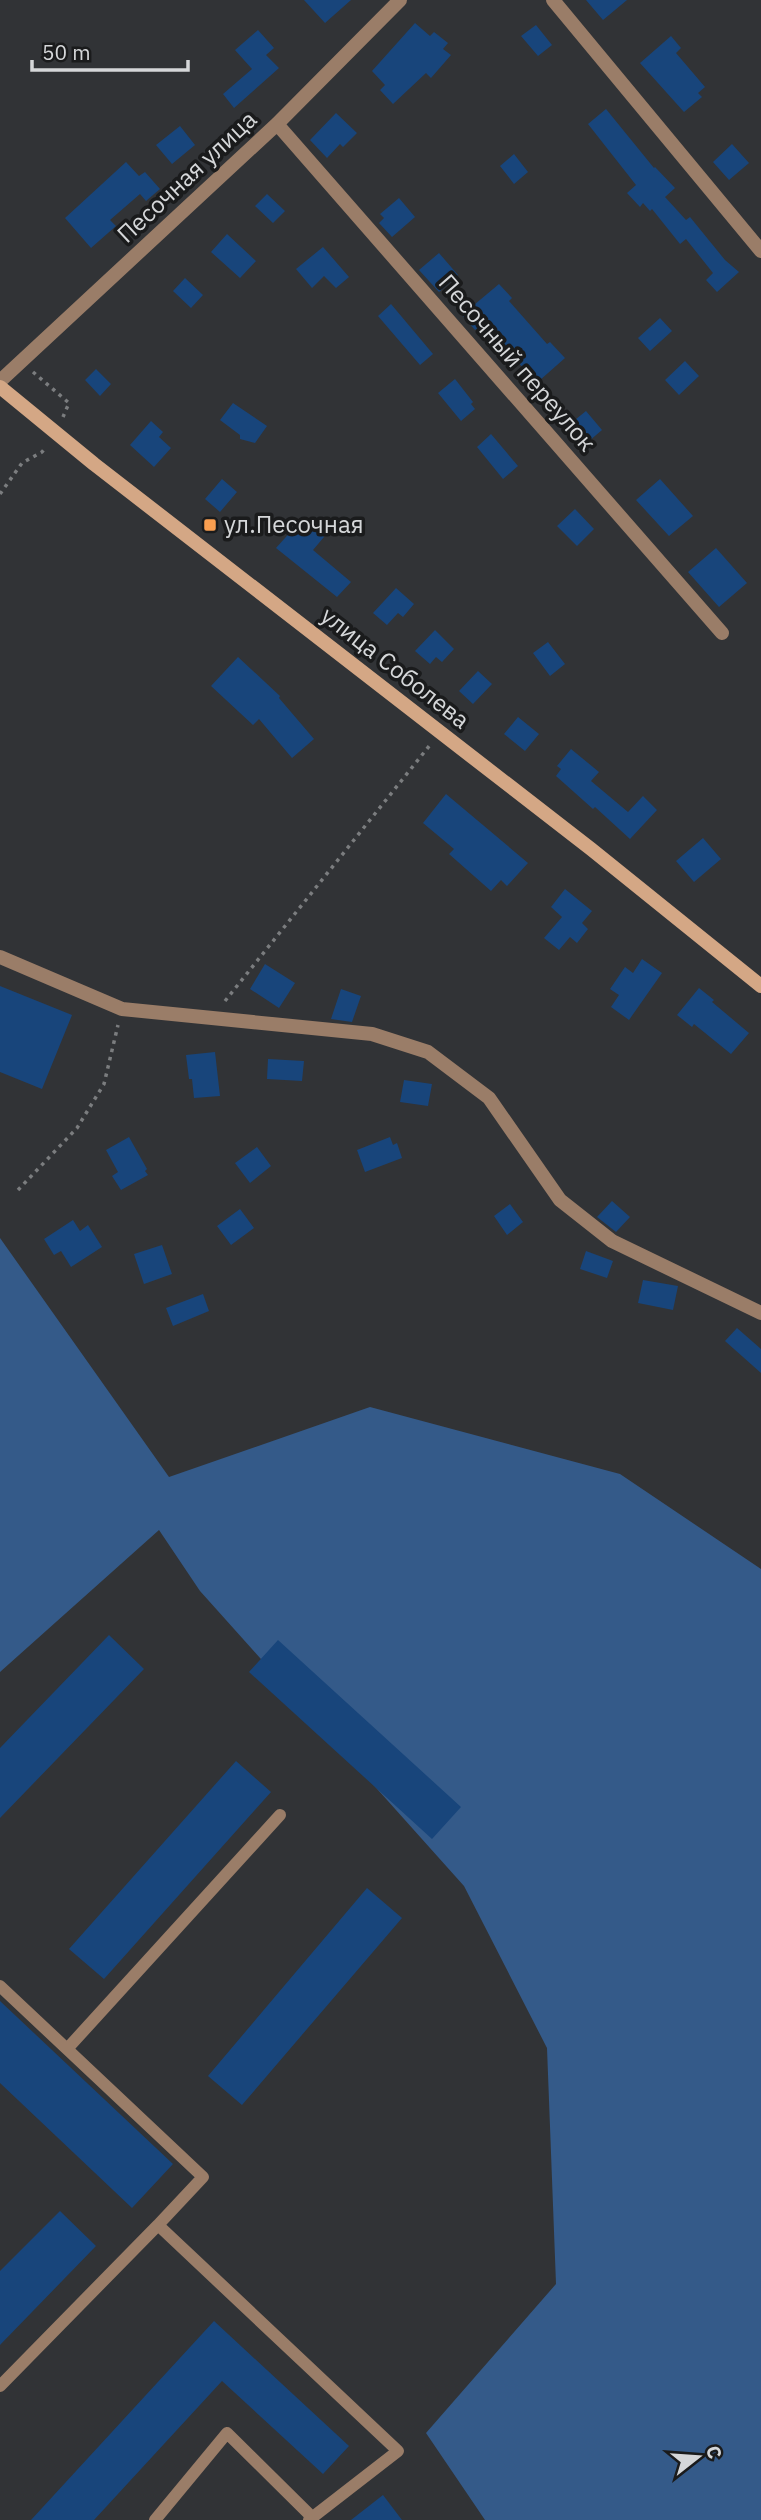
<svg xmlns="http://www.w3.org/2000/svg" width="761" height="2520" viewBox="0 0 761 2520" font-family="'IBM Plex Sans',sans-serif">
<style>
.green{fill:#345a89}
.building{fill:#18457b}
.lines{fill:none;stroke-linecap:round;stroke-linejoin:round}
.path{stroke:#7b7d7f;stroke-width:3.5;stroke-dasharray:3.5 5;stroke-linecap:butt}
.lane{stroke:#9a7d68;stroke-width:12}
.street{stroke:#9a7d68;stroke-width:14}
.secondary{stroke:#d4a785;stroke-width:14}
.poi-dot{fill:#fa9f50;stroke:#1a1b1c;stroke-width:2.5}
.labels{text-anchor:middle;stroke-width:7;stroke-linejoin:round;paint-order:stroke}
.street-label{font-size:24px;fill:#d5d7d9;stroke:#1a1b1c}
.poi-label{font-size:24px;fill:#d5d7d9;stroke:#1a1b1c;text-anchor:start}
</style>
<rect width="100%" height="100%" fill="#313336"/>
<path class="green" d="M0,1238L169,1477L370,1407L620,1474L761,1569V2520H485L426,2433L556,2284L547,2048L464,1886L200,1591L159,1530L0,1672Z"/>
<path class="building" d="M304,0H351L325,23Z
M586,0H627L603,20Z
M415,23L430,36L434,32L448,43L443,49L451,55L431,78L426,73L393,104L380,90L385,85L372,71Z
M536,25L552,45L538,56L521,36Z
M258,30L274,48L266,55L279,68L234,108L223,94L252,69L235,50Z
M671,36L681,48L676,53L705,87L698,93L702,97L684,112L640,63Z
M606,109L654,168L655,167L675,188L665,197L686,220L690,217L725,260L739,272L717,292L706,280L713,273L686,239L680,244L652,209L650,211L643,203L640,207L627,193L636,185L588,124Z
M336,113L357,133L343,147L340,144L327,158L310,140Z
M180,126L195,145L172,164L156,145Z
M732,144L749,163L729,180L713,162Z
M514,154L528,172L514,184L500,166Z
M126,162L139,176L145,172L160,189L146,201L140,194L110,220L116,226L91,248L65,218Z
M267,194L285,211L273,223L255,206Z
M399,198L415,217L392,237L379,223L384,218L380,214Z
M227,234L256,261L240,278L211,252Z
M323,247L349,277L336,288L324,276L312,288L296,269Z
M439,253L458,275L439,292L419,270Z
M185,278L203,295L191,308L173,291Z
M499,284L512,298L509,301L547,344L550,342L565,358L531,388L519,375L525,370L483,324L475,330L462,315Z
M391,304L433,354L420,365L378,316Z
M660,318L672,331L650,351L638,338Z
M685,361L699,376L679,395L665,380Z
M96,369L111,384L100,396L85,380Z
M455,379L473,402L471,404L475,409L461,421L438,393Z
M233,403L267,426L255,443L240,439V435L220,420Z
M586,411L602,430L582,447L565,428Z
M151,421L163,432L159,437L171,448L154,467L130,445Z
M491,434L518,466L503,479L477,447Z
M222,479L237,492L220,512L205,499Z
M660,479L693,516L669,536L636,500Z
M575,509L594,529L577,546L557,526Z
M303,518L324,537L313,550L351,582L337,597L276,548Z
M716,548L747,583L719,607L688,572Z
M396,588L414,604L403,617L398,613L387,625L373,613Z
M435,630L454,649L442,662L436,657L430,664L415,651Z
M548,642L565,664L550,676L533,653Z
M238,657L280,696L279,698L314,739L292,758L259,719L253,725L211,686Z
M478,671L492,684L473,704L459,691Z
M518,717L539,734L525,751L504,734Z
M571,749L599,772L591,781L628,812L643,796L657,810L630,839L595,807L593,809L556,776L561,769L557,766Z
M446,794L528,863L507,886L501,880L491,891L449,854L454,849L423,823Z
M703,838L721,859L694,882L676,861Z
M565,889L592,911L582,923L588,929L577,943L570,937L559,950L544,938L562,917L551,907Z
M642,959L662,973L629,1020L611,1007L619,995L610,989L625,967L633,973Z
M265,964L295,983L279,1008L250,989Z
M0,986L72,1015L42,1089L0,1072Z
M699,988L714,1000L712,1002L749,1033L731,1054L694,1024L692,1027L677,1015Z
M341,989L361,996L352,1022L331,1019Z
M215,1052L220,1096L194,1098L192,1079H189L186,1055Z
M268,1059L304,1061L302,1081L267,1079Z
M404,1080L432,1084L428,1106L400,1102Z
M129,1137L147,1169L145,1171L148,1175L121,1190L112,1176L118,1172L106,1150Z
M390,1137L393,1145L397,1143L402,1158L365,1172L357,1150Z
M257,1147L271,1166L250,1183L235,1163Z
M612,1201L630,1217L616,1232L597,1217Z
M510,1204L523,1222L507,1235L494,1216Z
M240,1209L254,1228L231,1245L217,1226Z
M73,1220L80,1231L88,1225L102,1247L71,1267L61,1251L54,1255L44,1239Z
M162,1245L172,1274L144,1284L134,1254Z
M586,1251L613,1261L607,1278L580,1269Z
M643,1280L678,1286L673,1310L638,1303Z
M203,1294L209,1311L173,1326L166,1308Z
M737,1328L761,1349V1373L725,1341Z
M109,1635L144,1669L0,1818V1748Z
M278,1640L461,1807L432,1839L249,1672Z
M236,1761L271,1792L104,1979L69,1949Z
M367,1888L402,1918L242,2105L208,2076Z
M0,2001L173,2164L132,2208L0,2083Z
M60,2211L96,2246L0,2345V2271Z
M214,2321L349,2446L323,2474L222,2381L94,2520H31Z
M383,2495L402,2520H351Z"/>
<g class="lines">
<path class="path" d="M33,372L69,403L63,417
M0,494L22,463L42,452L46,447
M225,1001L430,745
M18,1190L77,1128L104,1084L118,1025"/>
<path class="lane" d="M0,1986L203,2177L158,2225L398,2451L309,2520
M67,2049L280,1815
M0,2386L158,2225
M155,2520L227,2433L312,2517"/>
<path class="street" d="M553,0L761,251
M277,124L722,633
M0,381L277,124L400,0
M0,957L122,1009L372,1034L428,1052L489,1098L560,1200L612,1241L761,1313"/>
<path class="secondary" d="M0,387L94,464L591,849L761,986"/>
</g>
<rect class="poi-dot" x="203" y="518" width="14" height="14" rx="3.5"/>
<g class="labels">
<g class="street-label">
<text transform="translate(187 177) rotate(-43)" y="8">Песочная улица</text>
<text transform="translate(517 363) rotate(49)" y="8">Песочный переулок</text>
<text transform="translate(395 668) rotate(38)" y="8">улица Соболева</text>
</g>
<g class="poi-label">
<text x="224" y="533">ул.Песочная</text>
</g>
</g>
<g transform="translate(698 2457) rotate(73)" stroke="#1a1b1c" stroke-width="5" paint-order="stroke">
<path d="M0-5L12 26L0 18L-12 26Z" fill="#d5d7d9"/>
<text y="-10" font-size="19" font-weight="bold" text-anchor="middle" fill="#d5d7d9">С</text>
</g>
<path d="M32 60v10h156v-10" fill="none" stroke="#d5d7d9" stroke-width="3.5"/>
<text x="42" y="60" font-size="21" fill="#d5d7d9" stroke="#1a1b1c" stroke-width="5" paint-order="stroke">50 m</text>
</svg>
